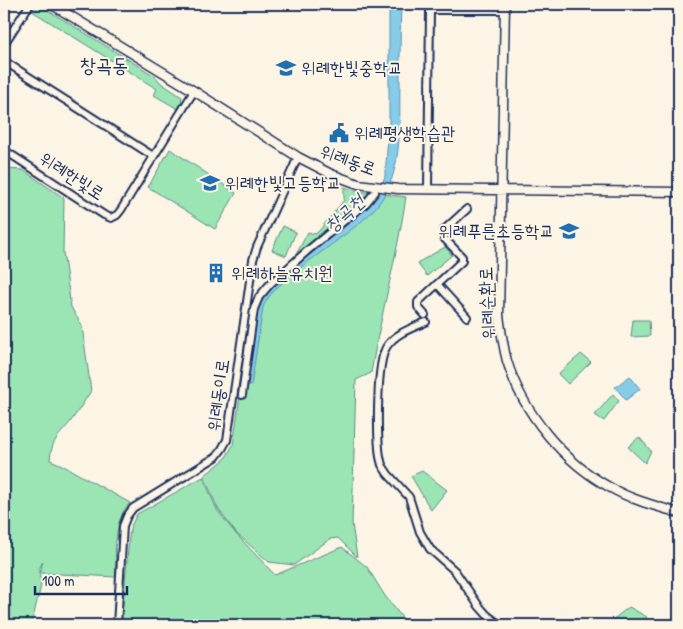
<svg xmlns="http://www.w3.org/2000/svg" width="683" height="629" viewBox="0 0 683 629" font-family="'Patrick Hand','Poor Story',sans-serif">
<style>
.green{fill:#9be4b3;stroke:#5b8a88}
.water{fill:#86cce8;stroke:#5b8db1}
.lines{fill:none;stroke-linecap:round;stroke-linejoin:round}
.minor-casing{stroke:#1b2f5e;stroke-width:10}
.tertiary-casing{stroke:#1b2f5e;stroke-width:11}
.minor{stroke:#fcf5e5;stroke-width:6}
.tertiary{stroke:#fcf5e5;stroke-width:8}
.labels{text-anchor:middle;stroke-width:4;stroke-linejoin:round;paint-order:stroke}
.poi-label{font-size:18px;fill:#1b2f5e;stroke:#fcf5e5;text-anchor:start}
.street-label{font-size:18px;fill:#1b2f5e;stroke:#fcf5e5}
.water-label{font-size:19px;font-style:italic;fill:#365680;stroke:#fcf5e5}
.quarter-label{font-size:20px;fill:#1b2f5e;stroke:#fcf5e5}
</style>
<rect width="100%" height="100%" fill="#fcf5e5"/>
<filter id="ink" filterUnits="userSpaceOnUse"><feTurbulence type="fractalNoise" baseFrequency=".02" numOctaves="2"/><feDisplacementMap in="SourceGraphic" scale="10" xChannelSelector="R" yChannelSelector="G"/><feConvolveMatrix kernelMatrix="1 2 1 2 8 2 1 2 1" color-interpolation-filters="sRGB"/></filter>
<g filter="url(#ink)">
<path class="green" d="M41,6L155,76L161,83L182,97L181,103L178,109L154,95L157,89L32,11L34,7Z
M170,149L236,193L215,229L148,187Z
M4,169L23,170L64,198L63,252L71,307L82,326L91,391C84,401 78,412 71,421C59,437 52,438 50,460L60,464L130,503C113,519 115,555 116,577L40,573L43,561L39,569L41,586L31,625H4Z
M344,187L357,191L406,197C397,256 381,314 371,373L356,380L352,524L357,557L338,538L330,539L294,565L269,562L236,533L218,509L204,476L225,459L233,445L253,306L291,264L308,232L315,234L318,232L344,200Z
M283,226L296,232L286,256L272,250Z
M445,247L452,255L427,276L417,263Z
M633,320H649L650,336L631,337Z
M581,354L591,362L568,384L558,374Z
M613,394L619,401L604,421L595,415Z
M639,437L651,451L645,463L628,447Z
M422,471L447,490L431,510L411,476Z
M203,477L217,510L236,534L275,575L342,547L367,567L385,596L408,625H121L130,528L137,514Z
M629,607L647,617L641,625H610L611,621Z"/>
<path class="water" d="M389,4H401C400,30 400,57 400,83C399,118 403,160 386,192C375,214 352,229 332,244C314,258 271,286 263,307L251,386L246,385L258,308L262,297L271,287L308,252L357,217L379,193L385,176L389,124Z
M630,376L640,389L626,400L615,387Z"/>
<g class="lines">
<defs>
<path id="minor" d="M4,44L30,4
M4,61L153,156
M4,150L104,215L111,218L117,215L121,210L194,91
M428,189L430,10H504
M437,284L467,317
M425,315L418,307V302L462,261V257L444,238V230L467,209
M426,322C412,328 396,333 387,346C376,362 377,436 380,457L382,465L388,474L409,497L420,532L430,549L455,571L479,606L487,615L500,625
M242,395L254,309L259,297L270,284L307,251L366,203L375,192
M117,625L123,526L127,516L133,508L216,457L222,449L227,440L253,260L257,247L298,157"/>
<path id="tertiary" d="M51,4L194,91L298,157L331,174L358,184L398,189L679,192
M505,4L499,315C501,331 503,346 507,361C523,413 563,462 611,488C632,500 656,506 679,513"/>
</defs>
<use href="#minor" class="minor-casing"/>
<use href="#tertiary" class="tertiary-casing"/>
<use href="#minor" class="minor"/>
<use href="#tertiary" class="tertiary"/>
</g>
</g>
<defs>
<symbol id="school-bare" viewBox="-9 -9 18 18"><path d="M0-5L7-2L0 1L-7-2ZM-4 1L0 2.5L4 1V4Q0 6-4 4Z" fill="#1f6fb2" stroke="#fcf5e5" stroke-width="2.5" paint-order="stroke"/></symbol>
<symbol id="civic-bare" viewBox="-9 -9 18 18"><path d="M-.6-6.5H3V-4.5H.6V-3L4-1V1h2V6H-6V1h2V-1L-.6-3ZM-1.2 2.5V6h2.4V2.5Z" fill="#1f6fb2" stroke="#fcf5e5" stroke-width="2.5" paint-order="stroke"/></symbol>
<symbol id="building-bare" viewBox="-9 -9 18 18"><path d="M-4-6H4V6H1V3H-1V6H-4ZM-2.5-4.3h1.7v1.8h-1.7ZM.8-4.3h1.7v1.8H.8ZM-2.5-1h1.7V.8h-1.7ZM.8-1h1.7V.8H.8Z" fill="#1f6fb2" stroke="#fcf5e5" stroke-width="2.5" paint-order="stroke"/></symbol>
</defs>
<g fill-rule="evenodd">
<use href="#school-bare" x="272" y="54" width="28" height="28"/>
<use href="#civic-bare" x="325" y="119" width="28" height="28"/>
<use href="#school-bare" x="196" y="169" width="28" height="28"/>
<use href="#school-bare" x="555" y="217" width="28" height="28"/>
<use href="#building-bare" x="202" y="259" width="28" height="28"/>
</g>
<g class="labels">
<g class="poi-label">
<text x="301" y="74">위례한빛중학교</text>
<text x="354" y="139">위례평생학습관</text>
<text x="225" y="189">위례한빛고등학교</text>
<text x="554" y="237" text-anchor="end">위례푸른초등학교</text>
<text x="231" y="279">위례하늘유치원</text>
</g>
<g class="street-label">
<text transform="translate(348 160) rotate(20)" y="6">위례동로</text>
<text transform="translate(72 176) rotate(33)" y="6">위례한빛로</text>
<text transform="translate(487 303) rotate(-92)" y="6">위례순환로</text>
<text transform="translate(218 395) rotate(-82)" y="6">위례동이로</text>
</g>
<g class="water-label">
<text transform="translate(344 213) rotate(-42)" y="7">창곡천</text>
</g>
<g class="quarter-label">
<text x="104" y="72">창곡동</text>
</g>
</g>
<rect width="683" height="629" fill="none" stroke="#fcf5e5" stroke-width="20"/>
<rect x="10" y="10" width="663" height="609" fill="none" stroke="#1b2f5e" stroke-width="2" filter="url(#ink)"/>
<path d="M35 586v8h92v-8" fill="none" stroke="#1b2f5e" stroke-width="2.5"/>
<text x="42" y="586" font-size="15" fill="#1b2f5e" stroke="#fcf5e5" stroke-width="4" paint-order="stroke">100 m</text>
</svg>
